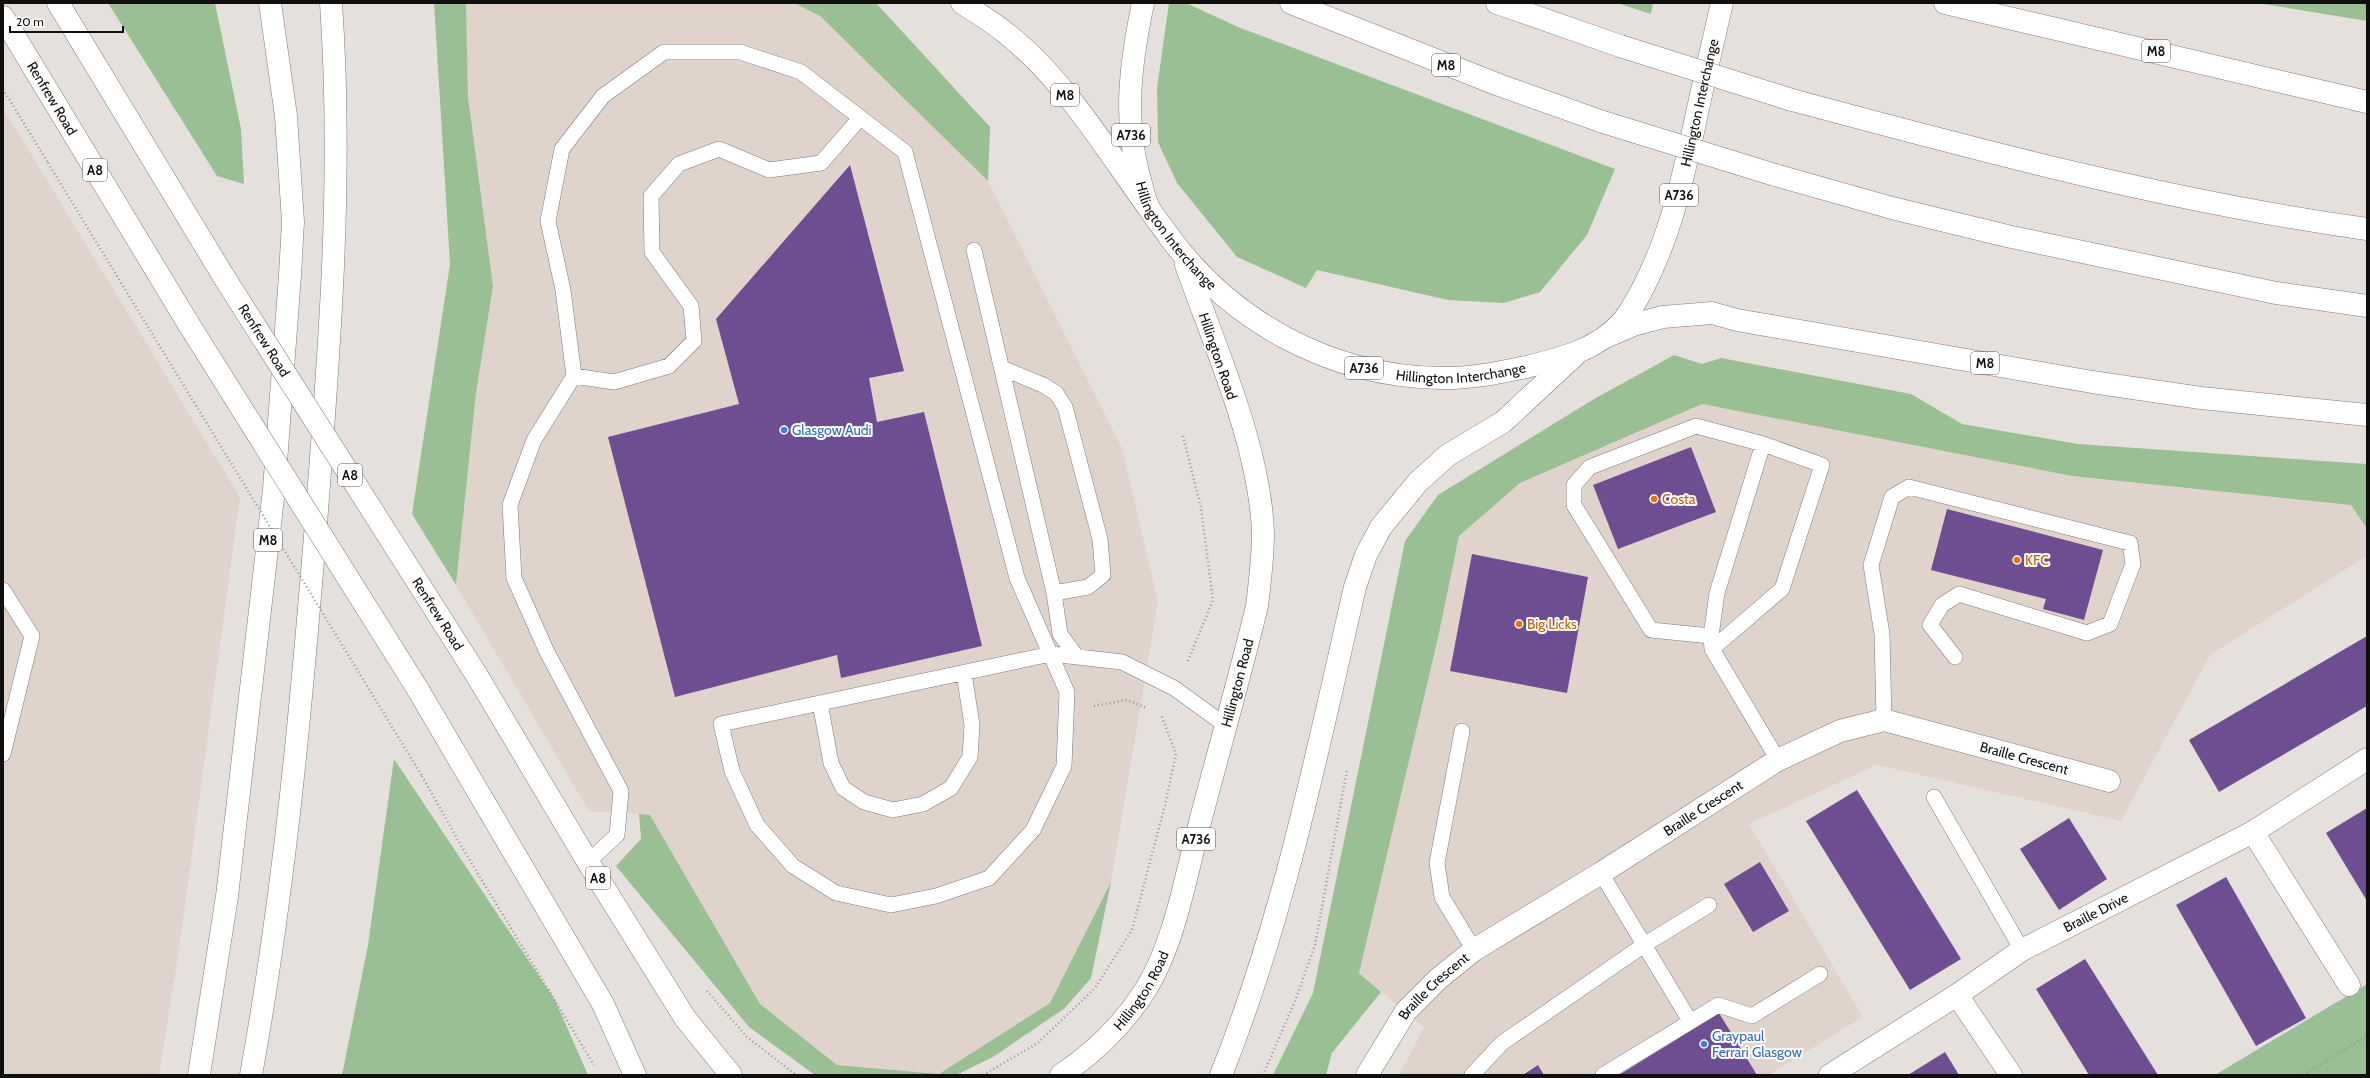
<svg xmlns="http://www.w3.org/2000/svg" width="2370" height="1078" viewBox="0 0 2370 1078" font-family="Cabin,sans-serif">
<style>
.built{fill:#e0d3cc}
.green{fill:#9bbf95}
.building{fill:#6d4e90}
.lines{fill:none;stroke-linecap:round;stroke-linejoin:round}
.service-casing{stroke:#7f7977;stroke-width:16}
.minor-casing{stroke:#7f7977;stroke-width:23}
.primary-casing{stroke:#7f7977;stroke-width:23}
.motorway-casing{stroke:#7f7977;stroke-width:23}
.path{stroke:#989391;stroke-width:2.5;stroke-dasharray:1 3;stroke-linecap:butt}
.service{stroke:#fff;stroke-width:15}
.minor{stroke:#fff;stroke-width:22}
.primary{stroke:#fff;stroke-width:22}
.motorway{stroke:#fff;stroke-width:22}
.primary-bridge-casing{stroke:#7f7977;stroke-width:23;stroke-linecap:butt}
.motorway-bridge-casing{stroke:#7f7977;stroke-width:23;stroke-linecap:butt}
.path-bridge{stroke:#989391;stroke-width:2.5;stroke-dasharray:1 3;stroke-linecap:butt}
.primary-bridge{stroke:#fff;stroke-width:22}
.motorway-bridge{stroke:#fff;stroke-width:22}
.shop-dot{fill:#3f7fe0;stroke:#fff;stroke-width:1.5}
.food-dot{fill:#e8710a;stroke:#fff;stroke-width:1.5}
.labels{text-anchor:middle;stroke-width:4;stroke-linejoin:round;paint-order:stroke}
.shield{fill:#fff;stroke:#585756;stroke-width:1}
.shield-label{font-size:13px;font-weight:bold;fill:#110f0e}
.street-label{font-size:14px;fill:#110f0e;stroke:#fff}
.shop-label{font-size:14px;fill:#366cbe;stroke:#fff;text-anchor:start}
.food-label{font-size:14px;fill:#c56008;stroke:#fff;text-anchor:start}
</style>
<rect width="100%" height="100%" fill="#e6e0dd"/>
<path class="built" d="M466,3H794L820,16L988,181L1122,448L1158,602L1111,882L1050,1003L939,1074L836,1065L760,1004L650,815L589,811L456,585L476,393L493,286L468,97Z
M3,108L240,497L180,942L159,1075H3Z
M1702,404L2072,476L2351,505L2367,529V556L2210,655L2121,821L1877,765L1749,824L1863,1017L1768,1075H1399L1424,1027L1359,973L1438,638L1459,536L1520,483Z"/>
<path class="green" d="M108,3H215L241,129L244,184L217,176Z
M434,3H466L468,97L493,286L476,393L456,585L412,514L450,264Z
M794,3H876L990,127L988,181L820,16Z
M1169,3H1186L1238,27L1615,169L1587,235L1540,292L1504,303L1448,300L1317,270L1306,288L1237,257L1177,183L1158,142L1157,88Z
M1617,3H1653L1651,14Z
M2257,3H2367V21Z
M1674,355L1702,364L1721,358L1911,394L1962,424L2078,444L2367,464V529L2351,505L2072,476L1702,404L1520,483L1459,536L1438,638L1359,973L1381,992L1332,1053L1326,1075H1273L1313,993L1405,541L1438,495L1594,399Z
M394,759L555,1000L588,1075H342L368,945Z
M639,814L650,815L760,1004L837,1065L939,1074L1050,1003L1111,882L1091,978L1065,1008L993,1057L956,1075H815L749,1027L616,866L641,839Z
M2367,984V1075H2215Z"/>
<path class="building" d="M850,165L904,371L869,378L877,422L924,412L982,646L841,678L837,655L675,697L608,437L739,404L716,319Z
M1691,447L1716,512L1618,549L1593,485Z
M1947,509L2103,550L2084,620L2043,609L2046,599L1931,570Z
M1472,554L1588,577L1567,693L1450,671Z
M2367,636V706L2219,792L2189,740Z
M1857,790L1961,959L1910,990L1806,821Z
M2367,808V901L2326,833Z
M2069,818L2107,879L2059,910L2020,849Z
M1760,862L1789,911L1753,932L1724,884Z
M2226,877L2306,1018L2256,1046L2176,905Z
M2085,959L2158,1075H2089L2036,989Z
M1719,1013L1757,1075H1619Z
M1945,1052L1959,1075H1908Z
M1538,1065L1544,1075H1523Z"/>
<g class="lines">
<defs>
<path id="service" d="M974,250L1054,593L1060,634L1077,657
M1002,368L1043,385L1056,393L1065,407L1100,539L1103,575L1088,587L1054,593
M574,376L614,382L669,366L694,341L691,306L652,252L651,196L679,164L719,149L769,170L821,163L860,118
M3,590L32,636L3,754
M1711,636L1651,630L1574,505V485L1590,467L1696,426L1763,444
M1712,649L1782,589L1822,465L1763,444L1717,593L1711,636L1712,649L1778,760
M820,703L831,763L843,788L864,802L893,810L923,804L951,788L970,757L972,725L964,673
M1884,720L1882,634L1871,565L1892,497L1909,487L2130,543L2133,564L2110,624L2087,633L1959,594L1942,605L1930,625L1955,657
M1462,731L1437,863L1442,897L1474,950
M1934,797L2022,950
M588,862L617,835L621,791L547,652L514,578L510,505L534,440L574,376L563,290L548,221L562,149L603,96L664,52H740L801,72L905,152L1017,578L1067,692L1064,766L1033,830L989,878L936,896L891,905L836,893L793,866L757,825L732,771L721,724L1051,654L1122,662L1174,688L1225,725
M1601,873L1690,1021
M1472,1075L1502,1043L1644,945L1709,905
M1603,1075L1718,1005L1752,1016L1820,974"/>
<g id="minor">
<path d="M2253,832L2349,985"/>
<path d="M1957,995L2011,1075"/>
<path id="s1" d="M1367,1075L1406,1011L1438,979L1474,950L1601,873L1778,760L1840,731L1884,720L2109,781"/>
<path id="s2" d="M1830,1075L1957,995L2022,950L2253,832L2367,759"/>
</g>
<g id="primary">
<path d="M58,3L224,277"/>
<path id="s3" d="M1143,3C1131,61 1123,118 1139,176C1142,186 1144,199 1149,208C1154,217 1162,226 1168,235C1231,322 1331,376 1439,378C1468,379 1498,373 1526,367C1563,358 1597,350 1623,321C1631,311 1637,299 1643,288C1669,238 1681,186 1693,132C1702,89 1712,46 1722,3"/>
<path id="s4" d="M3,17L188,323"/>
<path d="M476,674L588,862L685,1018L731,1075"/>
<path d="M417,688L603,1004L635,1075"/>
<path id="s5" d="M1061,1075C1094,1053 1122,1026 1144,992C1174,946 1185,879 1199,826C1218,753 1239,680 1257,606C1260,582 1263,558 1263,533C1260,446 1215,347 1186,265"/>
<path d="M1221,1075C1284,918 1317,752 1355,587L1366,555L1381,527L1418,482L1448,455L1503,422L1574,356"/>
</g>
<path id="motorway" d="M962,3C977,13 993,22 1007,34C1063,78 1106,149 1148,207
M1291,3L1499,85L1603,122
M1497,3L1620,46
M1945,3L2367,102
M1792,100C1982,151 2172,202 2367,229
M1775,175L1892,208L2007,236L2276,293L2367,306
M1608,336L1636,324L1663,317L1712,313L1737,320L2092,382L2201,398L2367,415
M199,1075L227,896L274,489L290,275L293,222L286,116L270,3
M251,1075C285,888 302,700 317,511C330,342 343,173 331,3"/>
</defs>
<use href="#service" class="service-casing"/>
<use href="#minor" class="minor-casing"/>
<use href="#primary" class="primary-casing"/>
<use href="#motorway" class="motorway-casing"/>
<path class="path" d="M3,89L48,163
M1183,436L1201,508L1213,600L1187,663
M1094,706L1127,700L1147,708
M422,776L463,849L594,1065
M707,991L747,1037L796,1075
M983,1075L1038,1043L1095,988L1132,930L1165,805L1176,754L1161,714
M1263,1075L1295,1001L1315,945L1347,770
M2303,1075L2367,1036"/>
<use href="#service" class="service"/>
<use href="#minor" class="minor"/>
<use href="#primary" class="primary"/>
<use href="#motorway" class="motorway"/>
<defs>
<g id="primary-bridge">
<path id="s6" d="M224,277L476,674"/>
<path d="M188,323L417,688"/>
</g>
<path id="motorway-bridge" d="M1620,46L1792,100
M1603,122L1775,175"/>
</defs>
<use href="#primary-bridge" class="primary-bridge-casing"/>
<use href="#motorway-bridge" class="motorway-bridge-casing"/>
<path class="path-bridge" d="M48,163L422,776"/>
<use href="#primary-bridge" class="primary-bridge"/>
<use href="#motorway-bridge" class="motorway-bridge"/>
</g>
<g class="shop-dot">
<circle cx="784" cy="430" r="4"/>
<circle cx="1704" cy="1044" r="4"/>
</g>
<g class="food-dot">
<circle cx="1654" cy="499" r="4"/>
<circle cx="2017" cy="560" r="4"/>
<circle cx="1519" cy="624" r="4"/>
</g>
<g class="labels">
<g class="shield">
<rect x="2142" y="40" width="28" height="22" rx="3"/>
<rect x="1432" y="54" width="28" height="22" rx="3"/>
<rect x="1051" y="84" width="28" height="22" rx="3"/>
<rect x="1112" y="124" width="38" height="22" rx="3"/>
<rect x="83" y="159" width="24" height="22" rx="3"/>
<rect x="1660" y="184" width="38" height="22" rx="3"/>
<rect x="1971" y="352" width="28" height="22" rx="3"/>
<rect x="1345" y="357" width="38" height="22" rx="3"/>
<rect x="338" y="464" width="24" height="22" rx="3"/>
<rect x="254" y="529" width="28" height="22" rx="3"/>
<rect x="1177" y="828" width="38" height="22" rx="3"/>
<rect x="586" y="867" width="24" height="22" rx="3"/>
</g>
<g class="shield-label">
<text x="2156" y="56">M8</text>
<text x="1446" y="70">M8</text>
<text x="1065" y="100">M8</text>
<text x="1131" y="140">A736</text>
<text x="95" y="175">A8</text>
<text x="1679" y="200">A736</text>
<text x="1985" y="368">M8</text>
<text x="1364" y="373">A736</text>
<text x="350" y="480">A8</text>
<text x="268" y="545">M8</text>
<text x="1196" y="844">A736</text>
<text x="598" y="883">A8</text>
</g>
<g class="street-label">
<text dy="5" stroke="none"><textPath href="#s4" startOffset="95">Renfrew Road</textPath></text>
<text dy="5" stroke="none"><textPath href="#s3" startOffset="989">Hillington Interchange</textPath></text>
<text dy="5" stroke="none"><textPath href="#s3" startOffset="246">Hillington Interchange</textPath></text>
<text dy="5" stroke="none"><textPath href="#s6" startOffset="75">Renfrew Road</textPath></text>
<text transform="translate(1218 356) rotate(71)" y="5">Hillington Road</text>
<text dy="5" stroke="none"><textPath href="#s3" startOffset="581">Hillington Interchange</textPath></text>
<text dy="5" stroke="none"><textPath href="#s6" startOffset="399">Renfrew Road</textPath></text>
<text dy="5" stroke="none"><textPath href="#s5" startOffset="442">Hillington Road</textPath></text>
<text dy="5" stroke="none"><textPath href="#s1" startOffset="784">Braille Crescent</textPath></text>
<text dy="5" stroke="none"><textPath href="#s1" startOffset="436">Braille Crescent</textPath></text>
<text dy="5" stroke="none"><textPath href="#s2" startOffset="312">Braille Drive</textPath></text>
<text dy="5" stroke="none"><textPath href="#s1" startOffset="112">Braille Crescent</textPath></text>
<text dy="5" stroke="none"><textPath href="#s5" startOffset="118">Hillington Road</textPath></text>
</g>
<g class="shop-label">
<text x="792" y="435">Glasgow Audi</text>
<text x="1712" y="1041">Graypaul<tspan x="1712" dy="16">Ferrari Glasgow</tspan></text>
</g>
<g class="food-label">
<text x="1662" y="504">Costa</text>
<text x="2025" y="565">KFC</text>
<text x="1527" y="629">Big Licks</text>
</g>
</g>
<rect width="2370" height="1078" fill="none" stroke="#110f0e" stroke-width="8"/>
<path d="M10 26v6h113v-6" fill="none" stroke="#110f0e" stroke-width="2"/>
<text x="16" y="26" font-size="12" fill="#110f0e" stroke="#ffffff" stroke-width="3" paint-order="stroke">20 m</text>
</svg>
